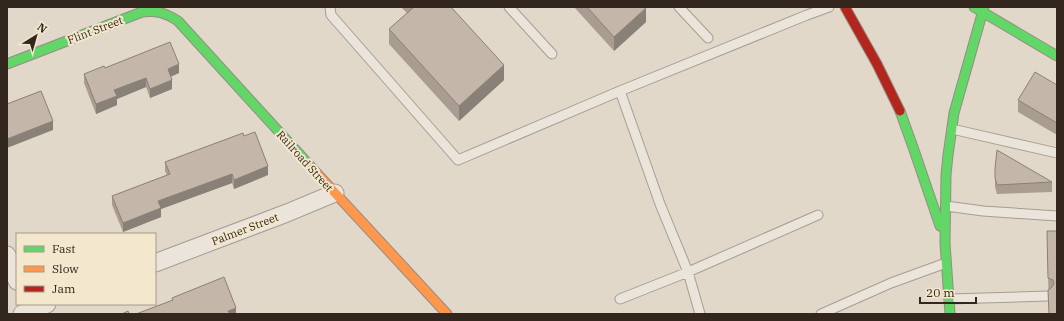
<svg xmlns="http://www.w3.org/2000/svg" width="1064" height="321" viewBox="0 0 1064 321" font-family="'IBM Plex Serif',serif">
<style>
.lines{fill:none;stroke-linecap:round;stroke-linejoin:round}
.lane-casing{stroke:#a69d93;stroke-width:11}
.street-casing{stroke:#a69d93;stroke-width:19}
.fast-casing{stroke:#958d83;stroke-width:11}
.slow-casing{stroke:#958d83;stroke-width:11}
.jam-casing{stroke:#958d83;stroke-width:11}
.lane{stroke:#eae4db;stroke-width:9}
.street{stroke:#eae4db;stroke-width:17}
.fast{stroke:#63d668;stroke-width:9}
.slow{stroke:#ff974d;stroke-width:9}
.jam{stroke:#b3261e;stroke-width:9}
.wall{fill:#a99d92}
.shaded-wall{fill:#898077}
.building{fill:#c4b7aa;stroke:#898077}
.labels{text-anchor:middle;stroke-width:4;stroke-linejoin:round;paint-order:stroke}
.street-label{font-size:11px;fill:#33261c;stroke:#f3e7ce}
</style>
<rect width="100%" height="100%" fill="#e1d8c9"/>
<g class="lines">
<defs>
<path id="lane" d="M330,7L331,15L458,160L620,91L807,15L829,7
M509,7L552,54
M679,7L708,38
M620,91L660,204L688,272L700,314
M952,129L1057,153
M946,206L983,211L1057,216
M620,299L688,272L818,215
M949,299L1048,296
M821,314L891,283L946,263"/>
<path id="street" d="M7,255L17,281
M155,263L287,213L335,193
M22,314L47,304"/>
<path id="fast" d="M974,7L1057,56
M7,64L142,12C156,10 166,13 178,21L312,168
M900,111L914,150L940,226
M950,314L945,243L946,175L948,155L954,113L984,7"/>
<path id="slow" d="M312,168L447,314"/>
<path id="jam" d="M845,7L877,64L900,111"/>
</defs>
<use href="#lane" class="lane-casing"/>
<use href="#street" class="street-casing"/>
<use href="#fast" class="fast-casing"/>
<use href="#slow" class="slow-casing"/>
<use href="#jam" class="jam-casing"/>
<use href="#lane" class="lane"/>
<use href="#street" class="street"/>
<use href="#fast" class="fast"/>
<use href="#slow" class="slow"/>
<use href="#jam" class="jam"/>
</g>
<path class="wall" d="M401,7H451L504,80L459,121L389,44V29L407,13Z
M574,7H645L646,22L614,51Z
M179,73L171,76L172,89L150,98L146,87L117,99V105L96,114L84,83V74Z
M1057,85V135L1018,112V100Z
M244,136L268,175L234,189L232,183L161,209V217L123,232L112,205V196L167,175L165,171V162Z
M995,169L1052,182V192L997,194L995,187Z
M1047,231H1057V314H1049Z"/>
<path class="shaded-wall" d="M646,8V22L614,51V37Z
M179,64V73L168,78V69Z
M504,65V80L459,121V106Z
M146,78V87L117,99V105L96,114V104L114,90Z
M172,80V89L150,98V89Z
M53,121V130L7,148V139Z
M268,166V175L234,189V180Z
M232,174V183L161,209V217L123,232V223L158,201Z
M236,308V314H228V311Z"/>
<path class="building" d="M414,7H451L504,65L459,106L389,29Z
M587,7H645L646,8L614,37Z
M170,42L179,64L168,69L172,80L150,89L146,78L114,90L117,96L96,104L84,74L104,66L105,68Z
M1035,72L1057,85V123L1018,100Z
M41,91L53,121L7,139V104Z
M255,132L268,166L234,180L232,174L158,201L161,208L123,223L112,196L170,174L165,162L243,133L244,136Z
M997,150L1052,182L997,185L995,178V169Z
M1047,231H1057V314H1049L1048,290L1051,288L1054,284L1053,280L1048,278Z
M224,277L236,308L228,311L230,314H136L173,300L172,298Z
M128,311L129,314H122Z"/>
<g class="labels">
<g class="street-label">
<text transform="translate(95 30) rotate(-21)" y="4">Flint Street</text>
<text transform="translate(305 161) rotate(48)" y="4">Railroad Street</text>
<text transform="translate(245 229) rotate(-21)" y="4">Palmer Street</text>
</g>
</g>
<rect width="1064" height="321" fill="none" stroke="#33261c" stroke-width="16"/>
<rect x="16" y="233" width="140" height="72" fill="#f3e7ce" stroke="#a69a87"/>
<rect x="24" y="246" width="20" height="6" fill="#63d668" stroke="#a69a87"/>
<text x="52" y="253" font-size="12" fill="#33261c">Fast</text>
<rect x="24" y="266" width="20" height="6" fill="#ff974d" stroke="#a69a87"/>
<text x="52" y="273" font-size="12" fill="#33261c">Slow</text>
<rect x="24" y="286" width="20" height="6" fill="#b3261e" stroke="#a69a87"/>
<text x="52" y="293" font-size="12" fill="#33261c">Jam</text>
<g transform="translate(36 36) rotate(37)" stroke="#f3e7ce" stroke-width="3" paint-order="stroke">
<path d="M0-3L7 15L0 10L-7 15Z" fill="#33261c"/>
<text y="-6" font-size="11" font-weight="bold" text-anchor="middle" fill="#33261c">N</text>
</g>
<path d="M920 297v6h56v-6" fill="none" stroke="#33261c" stroke-width="2"/>
<text x="926" y="297" font-size="12" fill="#33261c" stroke="#f3e7ce" stroke-width="3" paint-order="stroke">20 m</text>
</svg>
